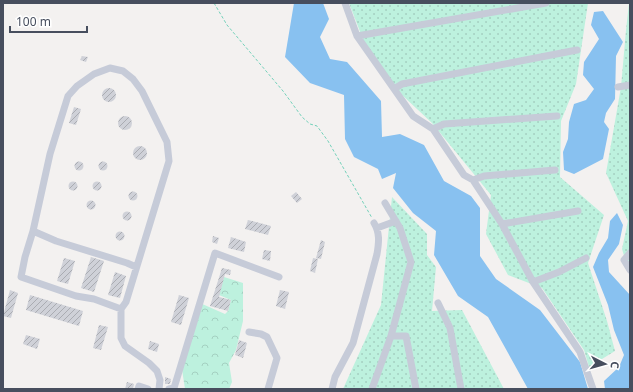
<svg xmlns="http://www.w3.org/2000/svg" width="633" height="392" viewBox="0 0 633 392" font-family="'Noto Sans',sans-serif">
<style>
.forest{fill:url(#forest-crowns)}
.garden{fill:url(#garden-dots)}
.water{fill:#88c1f0}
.building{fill:url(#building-hatch)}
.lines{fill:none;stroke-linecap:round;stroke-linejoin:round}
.path{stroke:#73d1ba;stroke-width:1;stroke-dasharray:3 2;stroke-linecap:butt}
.minor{stroke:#c6cbd8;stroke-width:7}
</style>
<defs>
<pattern id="forest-crowns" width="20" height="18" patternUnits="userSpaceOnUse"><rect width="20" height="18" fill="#bdf1de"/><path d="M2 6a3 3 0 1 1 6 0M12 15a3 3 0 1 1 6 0" fill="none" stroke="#a4d0c1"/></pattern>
<pattern id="garden-dots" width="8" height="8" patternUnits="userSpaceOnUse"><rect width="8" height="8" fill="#bdf1de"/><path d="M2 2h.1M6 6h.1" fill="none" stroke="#a4d0c1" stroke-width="1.8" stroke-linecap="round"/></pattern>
<pattern id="building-hatch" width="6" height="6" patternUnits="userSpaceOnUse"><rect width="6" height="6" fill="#cfd1d8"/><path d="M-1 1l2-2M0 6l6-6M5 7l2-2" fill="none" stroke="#aaacb2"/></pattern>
</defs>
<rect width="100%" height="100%" fill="#f3f1f0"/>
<path class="forest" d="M224,277L243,283V321L236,350L229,363L232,382L229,389H185L181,363L200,303L225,314L228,311L231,300L219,295Z"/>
<path class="garden" d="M349,3H588L576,84L561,121L560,177L604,215L588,263L607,321L615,351L589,367L584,350L542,288L508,275L486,234L491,195L432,123L402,95L364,42Z
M629,3H630V275L622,249L628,221L606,173L621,87L626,30Z
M392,197L427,234V255L436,267L432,311L462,310L504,389H343L381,305Z"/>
<path class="water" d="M294,3H323L329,19L320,37L330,59L347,62L381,101L382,137L400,134L424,145L444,181L471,196L480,208V256L496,279L540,310L580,362L588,389H528L488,317L458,296L434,255L436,231L413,213L393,188L396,173L382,179L378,169L354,157L345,139L344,95L310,83L285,57Z
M603,11L623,42L616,56L615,99L606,113L604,122L609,129L603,159L574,174L564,170L563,152L568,139L569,122L574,104L586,100L594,89L583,75L584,62L599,39L591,25L594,12Z
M617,213L623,225L619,244L608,260L609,272L630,295V389H605L604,381L619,367L624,355L614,330L608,305L593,267L599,253L608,238L610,221Z"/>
<path class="building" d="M82,56L88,57L86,62L80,60Z
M102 95a7 7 0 1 1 14 0a7 7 0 1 1-14 0Z
M74,107L81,109L76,125L69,123Z
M118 123a7 7 0 1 1 14 0a7 7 0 1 1-14 0Z
M133 153a7 7 0 1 1 14 0a7 7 0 1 1-14 0Z
M98.5 166a4.5 4.5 0 1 1 9 0a4.5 4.5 0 1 1-9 0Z
M74.5 166a4.5 4.5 0 1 1 9 0a4.5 4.5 0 1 1-9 0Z
M68.5 186a4.5 4.5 0 1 1 9 0a4.5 4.5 0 1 1-9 0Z
M92.5 186a4.5 4.5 0 1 1 9 0a4.5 4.5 0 1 1-9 0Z
M128.5 196a4.5 4.5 0 1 1 9 0a4.5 4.5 0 1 1-9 0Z
M296,192L302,199L297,203L291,196Z
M86.5 205a4.5 4.5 0 1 1 9 0a4.5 4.5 0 1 1-9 0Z
M122.5 216a4.5 4.5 0 1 1 9 0a4.5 4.5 0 1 1-9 0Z
M248,220L271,226L268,235L245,229Z
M115.5 236a4.5 4.5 0 1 1 9 0a4.5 4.5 0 1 1-9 0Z
M213,236L219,238L217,244L212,242Z
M231,237L246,242L244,252L228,248Z
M321,240L325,242L321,259L316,258Z
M264,250L271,251L270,261L262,259Z
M91,257L104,261L94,292L81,288Z
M64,258L75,261L68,284L57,281Z
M313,258L318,259L315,273L310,271Z
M222,268L231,270L230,275L225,274L219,297L231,300L228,311L210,306Z
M115,272L126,276L120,298L108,295Z
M10,290L18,293L11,318L3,316Z
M280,290L289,292L285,309L276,306Z
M30,295L83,311L79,326L26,310Z
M179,295L189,298L181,325L171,322Z
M99,325L108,327L101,350L93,348Z
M26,335L40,339L37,349L23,344Z
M239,340L247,343L243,358L235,355Z
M150,341L159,344L157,352L148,349Z
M165,377L171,379L170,384H165Z
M127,382L134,384L133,389H125Z"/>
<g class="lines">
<path class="path" d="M214,3L227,25L283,91L302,117L310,124L317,126L328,141L372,218"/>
<path class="minor" d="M345,3L357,36L413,116L433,129L464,175L473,180L502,224L533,282L580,352L593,389
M357,36L546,3
M618,87L630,85
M394,89L402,84L577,50
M433,129L444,124L557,116
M473,180L484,176L555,170
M502,224L578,211
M377,228L396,221
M33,231L56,241L127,263L136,267
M630,253L624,260L630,270
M533,282L559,272L586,258
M438,303L450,328L461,389
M121,309L94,299L76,296L21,277L25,257L33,231L50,154L68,96L77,86L94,74L110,68L123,71L133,79L142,91L167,142L169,161L126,302L121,309V338L125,346L149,363L157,371L160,380L159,389
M249,332L261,334L267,337L277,358L268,389
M391,336H406L416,389
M138,389L139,386L148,389
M169,389L174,388L215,253L279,277
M332,389L335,377L353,343L377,254C379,242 380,233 374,223
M372,389L391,336L411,262L400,228L385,203"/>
</g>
<rect width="633" height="392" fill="none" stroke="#474e5e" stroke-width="8"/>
<g transform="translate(605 364) rotate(96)" stroke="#ffffff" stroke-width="3" paint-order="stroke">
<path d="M0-3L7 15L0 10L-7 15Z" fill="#474e5e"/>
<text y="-6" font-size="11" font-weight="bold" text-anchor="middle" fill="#474e5e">С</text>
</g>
<path d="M10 26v6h77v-6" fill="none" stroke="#474e5e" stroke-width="2"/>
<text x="16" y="26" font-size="12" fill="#474e5e" stroke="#ffffff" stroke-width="3" paint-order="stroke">100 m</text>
</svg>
